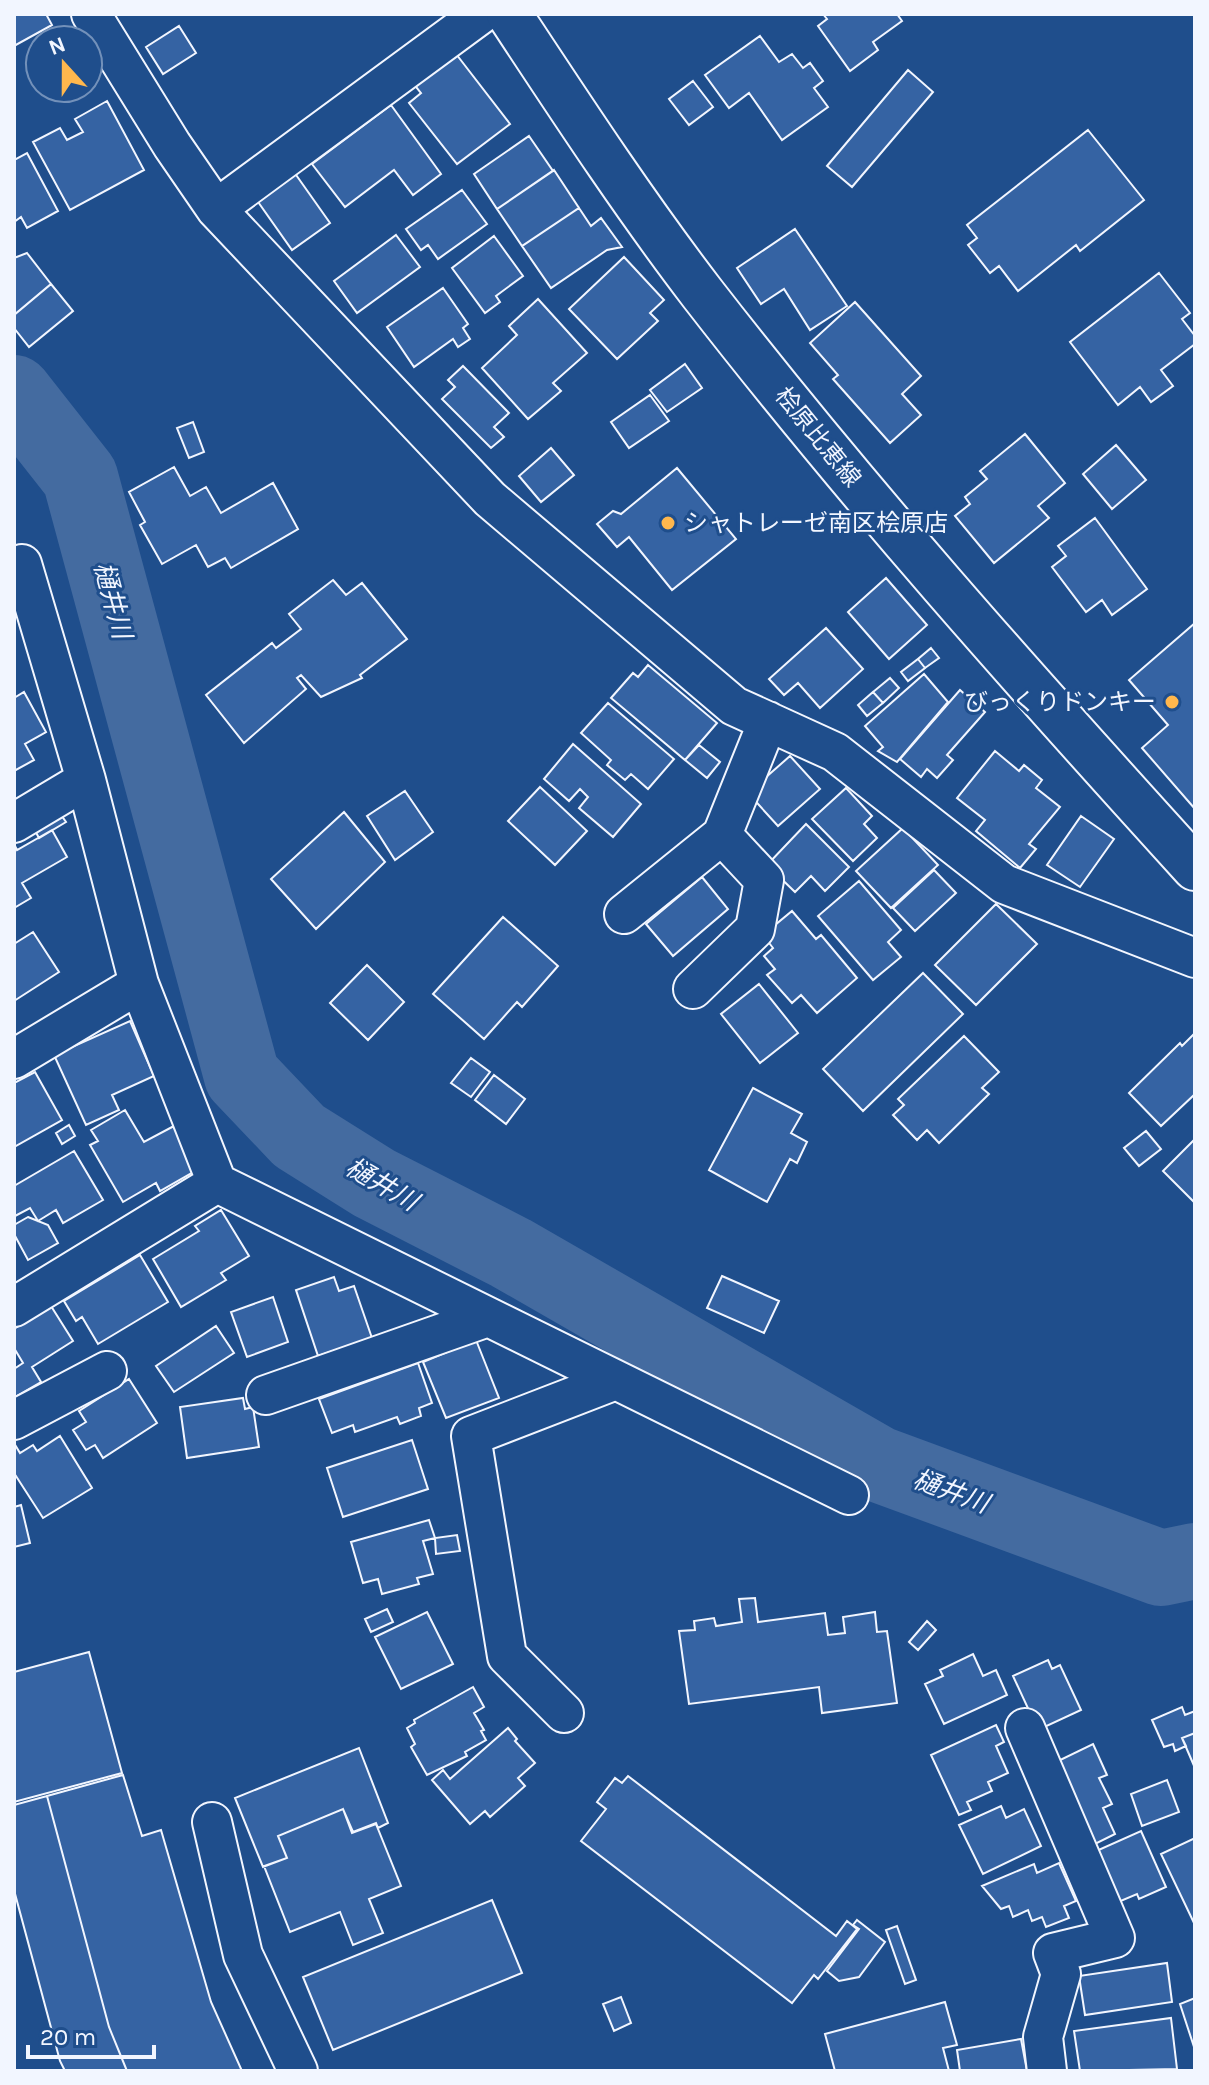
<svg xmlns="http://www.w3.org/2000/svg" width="1209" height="2085" viewBox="0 0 1209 2085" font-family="Karla,'Noto Sans JP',sans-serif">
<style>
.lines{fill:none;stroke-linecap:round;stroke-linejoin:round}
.river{stroke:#446ba0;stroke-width:76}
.building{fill:#3563a3;stroke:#f2f6ff;stroke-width:2}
.minor-casing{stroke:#f2f6ff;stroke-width:42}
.secondary-casing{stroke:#f2f6ff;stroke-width:48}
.minor{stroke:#1f4e8c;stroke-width:38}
.secondary{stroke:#1f4e8c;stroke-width:44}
.poi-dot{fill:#ffb74d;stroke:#1f4e8c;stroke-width:3}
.labels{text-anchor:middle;stroke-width:6;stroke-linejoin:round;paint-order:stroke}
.street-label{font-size:24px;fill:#f2f6ff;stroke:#1f4e8c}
.poi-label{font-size:24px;fill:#f2f6ff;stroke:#1f4e8c;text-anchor:start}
.water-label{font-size:26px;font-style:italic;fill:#f2f6ff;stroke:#1f4e8c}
</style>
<rect width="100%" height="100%" fill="#1f4e8c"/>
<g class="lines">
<path class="river" d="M14,393L80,477L242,1076L299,1136L374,1183L511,1253L878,1464L1161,1568L1195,1561"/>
</g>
<path class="building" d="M14,14H46L52,25L14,46Z
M823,14H897L902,21L873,42L878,50L850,71L818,26L827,19Z
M179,26L196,53L163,74L146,47Z
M760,36L779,62L792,54L803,68L810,63L823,81L814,88L828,107L782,140L749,93L729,108L705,75Z
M453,50L510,124L457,164L409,103L421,93L412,82Z
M908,70L933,92L852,187L827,166Z
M693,81L713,107L689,125L669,99Z
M107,101L144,170L70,210L33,142L60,128L67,140L83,132L75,119Z
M391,105L441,174L413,195L394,170L345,207L312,164Z
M1088,130L1144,200L1080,251L1076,245L1018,291L999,266L990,273L968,245L977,238L967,225Z
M529,136L553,171L497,209L474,174Z
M27,153L58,211L27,228L21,217L14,222V160Z
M554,170L579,208L522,246L497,209Z
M294,172L330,223L292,250L256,199Z
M462,190L487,224L438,259L428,245L421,250L406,229Z
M579,208L591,226L601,218L622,247L607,250L551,288L522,246Z
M795,229L847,306L810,330L784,289L761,304L737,268Z
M396,235L420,267L357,313L334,281Z
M494,236L523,276L496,296L500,302L485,313L452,268Z
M27,253L51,284L14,315V258Z
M624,257L664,300L650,313L658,321L617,359L569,309Z
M1159,273L1190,313L1182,319L1195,336V344L1161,370L1173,386L1151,402L1140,387L1118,405L1070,342Z
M51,284L73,311L29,347L14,328V315Z
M443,288L468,324L463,328L470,339L458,347L453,339L414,367L387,327Z
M538,299L587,353L553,383L561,391L528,419L482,368L517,335L509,326Z
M855,302L921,376L902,394L921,415L890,443L833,379L838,375L810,343Z
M685,364L702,388L667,412L650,390Z
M463,366L509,413L494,427L504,437L491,448L442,399L455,387L448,380Z
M650,395L669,421L629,448L611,422Z
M193,422L204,452L189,458L177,428Z
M1025,434L1065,483L1038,506L1049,518L994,563L955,516L970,504L965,497L987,479L980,471Z
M1116,445L1146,480L1112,509L1083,474Z
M551,448L574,475L541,502L519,476Z
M174,467L190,496L206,487L221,513L273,483L298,529L231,568L225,558L208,567L196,545L162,564L140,525L145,522L129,492Z
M677,468L736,539L672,590L629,537L617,547L597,524L613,511L621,514Z
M1095,518L1147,589L1112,615L1102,600L1086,612L1052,567L1066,556L1058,546Z
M886,578L927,625L889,659L848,612Z
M333,580L346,595L362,583L407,639L360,675L362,678L321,697L301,675L297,678L306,689L244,743L206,695L272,643L276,648L301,629L289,614Z
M1195,623V809L1142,748L1168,725L1129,680Z
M826,628L863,669L820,708L798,683L784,695L769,679Z
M931,648L939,658L925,668L918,659Z
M918,659L925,668L908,681L901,672Z
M648,665L717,723L685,760L611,698L633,673L638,677Z
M924,674L948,702L897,762L878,751L883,747L865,726Z
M890,678L899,688L883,703L873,692Z
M960,690L985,712L947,755L953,760L937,778L927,769L921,777L900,759Z
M24,692L46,732L25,744L34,760L14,771V698Z
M873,692L883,703L867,716L858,705Z
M608,703L674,759L648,789L631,774L625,780L607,765L611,760L581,733Z
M573,744L641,804L613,837L579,808L588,797L580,789L569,801L544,779Z
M699,745L720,762L707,778L685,760Z
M995,751L1019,771L1024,765L1042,780L1036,788L1060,807L1029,844L1036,849L1020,868L976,831L985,820L957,798Z
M790,756L820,789L778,826L748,793Z
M540,787L587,831L555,865L508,821Z
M846,788L872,816L864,824L877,838L853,861L812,819Z
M405,791L433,832L395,860L367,816Z
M59,812L66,822L39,838L33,827Z
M344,812L385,862L316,929L271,879Z
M1081,816L1114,839L1080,887L1047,865Z
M806,824L849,867L825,891L811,876L795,892L767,865Z
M903,828L938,865L891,908L856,871Z
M52,830L67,857L22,883L31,898L14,908V844L17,850Z
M934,870L956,893L915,931L893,908Z
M702,877L728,909L673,956L646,924Z
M859,881L901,930L888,942L901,957L873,980L818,916Z
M996,904L1037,944L976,1005L935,965Z
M792,911L816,939L821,935L857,978L817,1013L801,995L792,1003L767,975L775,969L764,956L773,948L763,935Z
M503,917L558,966L522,1007L517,1002L484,1039L433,994Z
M33,932L59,972L14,1001V944Z
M367,965L404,1002L368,1040L330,1003Z
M923,973L963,1014L863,1111L823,1069Z
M759,984L798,1033L760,1063L721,1014Z
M130,1021L154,1076L112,1095L119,1110L86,1125L54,1055Z
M1195,1033V1094L1161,1126L1129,1093L1180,1043L1182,1046Z
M964,1036L999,1072L982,1088L989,1094L939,1143L927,1130L917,1140L893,1115L904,1105L898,1099Z
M471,1058L490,1072L471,1097L451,1083Z
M35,1072L62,1120L14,1147V1083Z
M494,1075L525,1099L506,1124L475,1100Z
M753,1088L802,1114L791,1133L807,1142L797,1163L790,1159L767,1202L709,1170Z
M125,1110L144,1142L174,1126L195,1171L160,1191L156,1183L123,1202L90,1145L98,1141L91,1130Z
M69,1125L75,1136L62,1144L56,1133Z
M1146,1131L1161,1149L1139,1166L1124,1148Z
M1195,1139V1203L1163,1171Z
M74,1151L103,1200L63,1223L56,1210L38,1221L30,1208L15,1216L14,1186Z
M221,1210L249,1256L221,1273L226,1280L181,1307L153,1259L199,1231L195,1226Z
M28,1217L48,1225L58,1243L28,1260L14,1234V1225Z
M140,1255L168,1302L98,1344L82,1317L76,1321L64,1301Z
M722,1276L779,1301L764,1333L707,1308Z
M334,1277L339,1291L354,1286L372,1338L318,1356L296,1290Z
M273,1297L288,1342L247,1357L231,1312Z
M51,1306L73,1341L32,1367L41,1382L15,1397L14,1369L23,1363L14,1348V1329Z
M216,1326L234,1353L174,1392L156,1366Z
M476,1340L499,1398L446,1418L423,1362Z
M418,1363L432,1403L419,1408L421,1416L400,1424L397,1417L355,1432L353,1425L332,1433L319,1399Z
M129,1379L157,1423L103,1458L95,1445L86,1450L73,1430L86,1422L79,1411Z
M243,1398L245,1409L253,1407L259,1447L187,1458L180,1407Z
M60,1436L92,1488L43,1518L14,1473V1443L20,1453L33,1445L37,1451Z
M412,1440L428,1489L343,1517L327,1468Z
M21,1505L30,1543L14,1547V1507Z
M429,1520L435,1538L423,1541L433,1574L417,1578L419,1584L382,1594L378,1579L363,1583L351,1542Z
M457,1535L460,1551L436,1554L435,1538Z
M755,1598L758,1622L825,1613L828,1635L845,1633L843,1617L875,1612L877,1632L887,1631L897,1703L822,1713L819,1687L689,1704L679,1631L695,1630L694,1621L714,1618L716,1626L742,1622L739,1599Z
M387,1609L393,1622L371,1632L365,1619Z
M427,1612L453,1664L401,1689L375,1637Z
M927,1621L936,1630L918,1650L909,1642Z
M89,1652L122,1773L14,1802V1672Z
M973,1654L983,1676L996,1670L1007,1695L944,1724L925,1684L943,1676L940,1670Z
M1048,1660L1052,1669L1060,1665L1081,1710L1038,1730L1013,1676Z
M473,1687L484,1707L474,1713L484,1730L481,1731L486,1740L465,1752L467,1756L427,1775L411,1747L415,1744L407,1728L415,1723L414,1720Z
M1182,1707L1185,1715L1195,1711V1733L1182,1738L1186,1746L1175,1751L1173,1744L1164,1747L1152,1720Z
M996,1725L1004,1742L996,1746L1008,1773L988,1782L992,1791L967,1802L971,1810L959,1815L931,1755Z
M508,1728L517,1739L515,1741L535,1763L518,1778L525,1786L490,1817L485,1811L470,1824L432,1780L443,1770L450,1779Z
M1195,1733V1768L1182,1738Z
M1093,1744L1107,1775L1099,1778L1112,1804L1103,1808L1115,1834L1093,1845L1054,1763Z
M359,1748L388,1823L378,1828L376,1823L353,1832L343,1809L278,1836L287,1858L263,1867L235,1798Z
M123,1775L142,1836L161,1830L211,2002L242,2071H127L109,2027L47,1796Z
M628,1776L836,1936L847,1921L857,1929L818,1979L814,1975L792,2003L581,1841L606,1809L597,1802L615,1778L622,1783Z
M1167,1780L1179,1812L1142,1826L1131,1794Z
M47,1796L109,2027L127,2071H65L60,2061L14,1890V1805Z
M1001,1806L1006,1818L1024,1809L1041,1846L983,1874L959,1825Z
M343,1809L352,1833L376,1824L401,1886L369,1899L383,1933L353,1945L340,1912L290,1932L264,1866L287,1858L278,1836Z
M1141,1831L1166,1887L1139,1899L1137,1894L1116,1903L1094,1852Z
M1195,1838V1923H1194L1161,1854Z
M1059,1863L1076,1901L1064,1906L1069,1918L1046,1927L1042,1917L1032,1921L1028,1910L1013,1917L1009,1906L1001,1909L982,1886L1034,1864L1037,1873Z
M492,1900L522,1973L333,2050L303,1977Z
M857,1920L885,1942L859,1977L839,1981L827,1971L859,1929L853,1925Z
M897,1926L916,1980L905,1984L886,1930Z
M1167,1963L1172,2002L1085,2015L1079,1976Z
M621,1997L631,2023L614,2031L603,2004Z
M1195,1998V2050L1180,2004Z
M945,2002L957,2045L943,2048L949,2071H835L825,2034Z
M1171,2018L1177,2069L1080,2071L1074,2031Z
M1021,2039L1027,2071H960L957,2050Z"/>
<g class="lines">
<defs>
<path id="minor" d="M91,14L172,145L216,209L490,499L734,706L835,752L1004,884L1195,958
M216,209L481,14
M14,569L22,564L86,780L14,823
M86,780L139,984L217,1183L849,1495
M624,914L722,835L768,721
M693,989L755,929L764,880L722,835
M14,1059L139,984
M14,1307L217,1183
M266,1395L488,1317
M14,1420L107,1371
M564,1713L507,1656L471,1436L616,1380
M1025,1728L1115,1938L1053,1953L1061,1974L1043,2037L1047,2071
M212,1822L243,1955L298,2071"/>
<path id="secondary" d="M509,14C571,108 633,203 702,293C857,493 1025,681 1195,868"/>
</defs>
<use href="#minor" class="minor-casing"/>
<use href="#secondary" class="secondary-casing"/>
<use href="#minor" class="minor"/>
<use href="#secondary" class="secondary"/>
</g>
<g class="poi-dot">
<circle cx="668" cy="523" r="8"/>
<circle cx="1172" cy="702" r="8"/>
</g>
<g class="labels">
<g class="street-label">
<text transform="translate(818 437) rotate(51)" y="8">桧原比恵線</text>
</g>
<g class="poi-label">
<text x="684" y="531">シャトレーゼ南区桧原店</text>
<text x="1156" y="710" text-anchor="end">びっくりドンキー</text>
</g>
<g class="water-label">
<text transform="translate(113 600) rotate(75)" y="9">樋井川</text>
<text transform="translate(382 1184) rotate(30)" y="9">樋井川</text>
<text transform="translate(951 1491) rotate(20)" y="9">樋井川</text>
</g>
</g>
<rect width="1209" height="2085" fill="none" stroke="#f2f6ff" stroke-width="32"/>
<g transform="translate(64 64) rotate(339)"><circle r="38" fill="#1f4e8c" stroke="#7391ba" stroke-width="2"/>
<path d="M0-6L14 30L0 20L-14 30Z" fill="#ffb74d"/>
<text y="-12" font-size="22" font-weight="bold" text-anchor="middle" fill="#f2f6ff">N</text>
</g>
<path d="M28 2045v12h126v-12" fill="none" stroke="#f2f6ff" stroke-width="4"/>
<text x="40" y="2045" font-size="24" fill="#f2f6ff" stroke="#1f4e8c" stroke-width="6" paint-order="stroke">20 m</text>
</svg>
